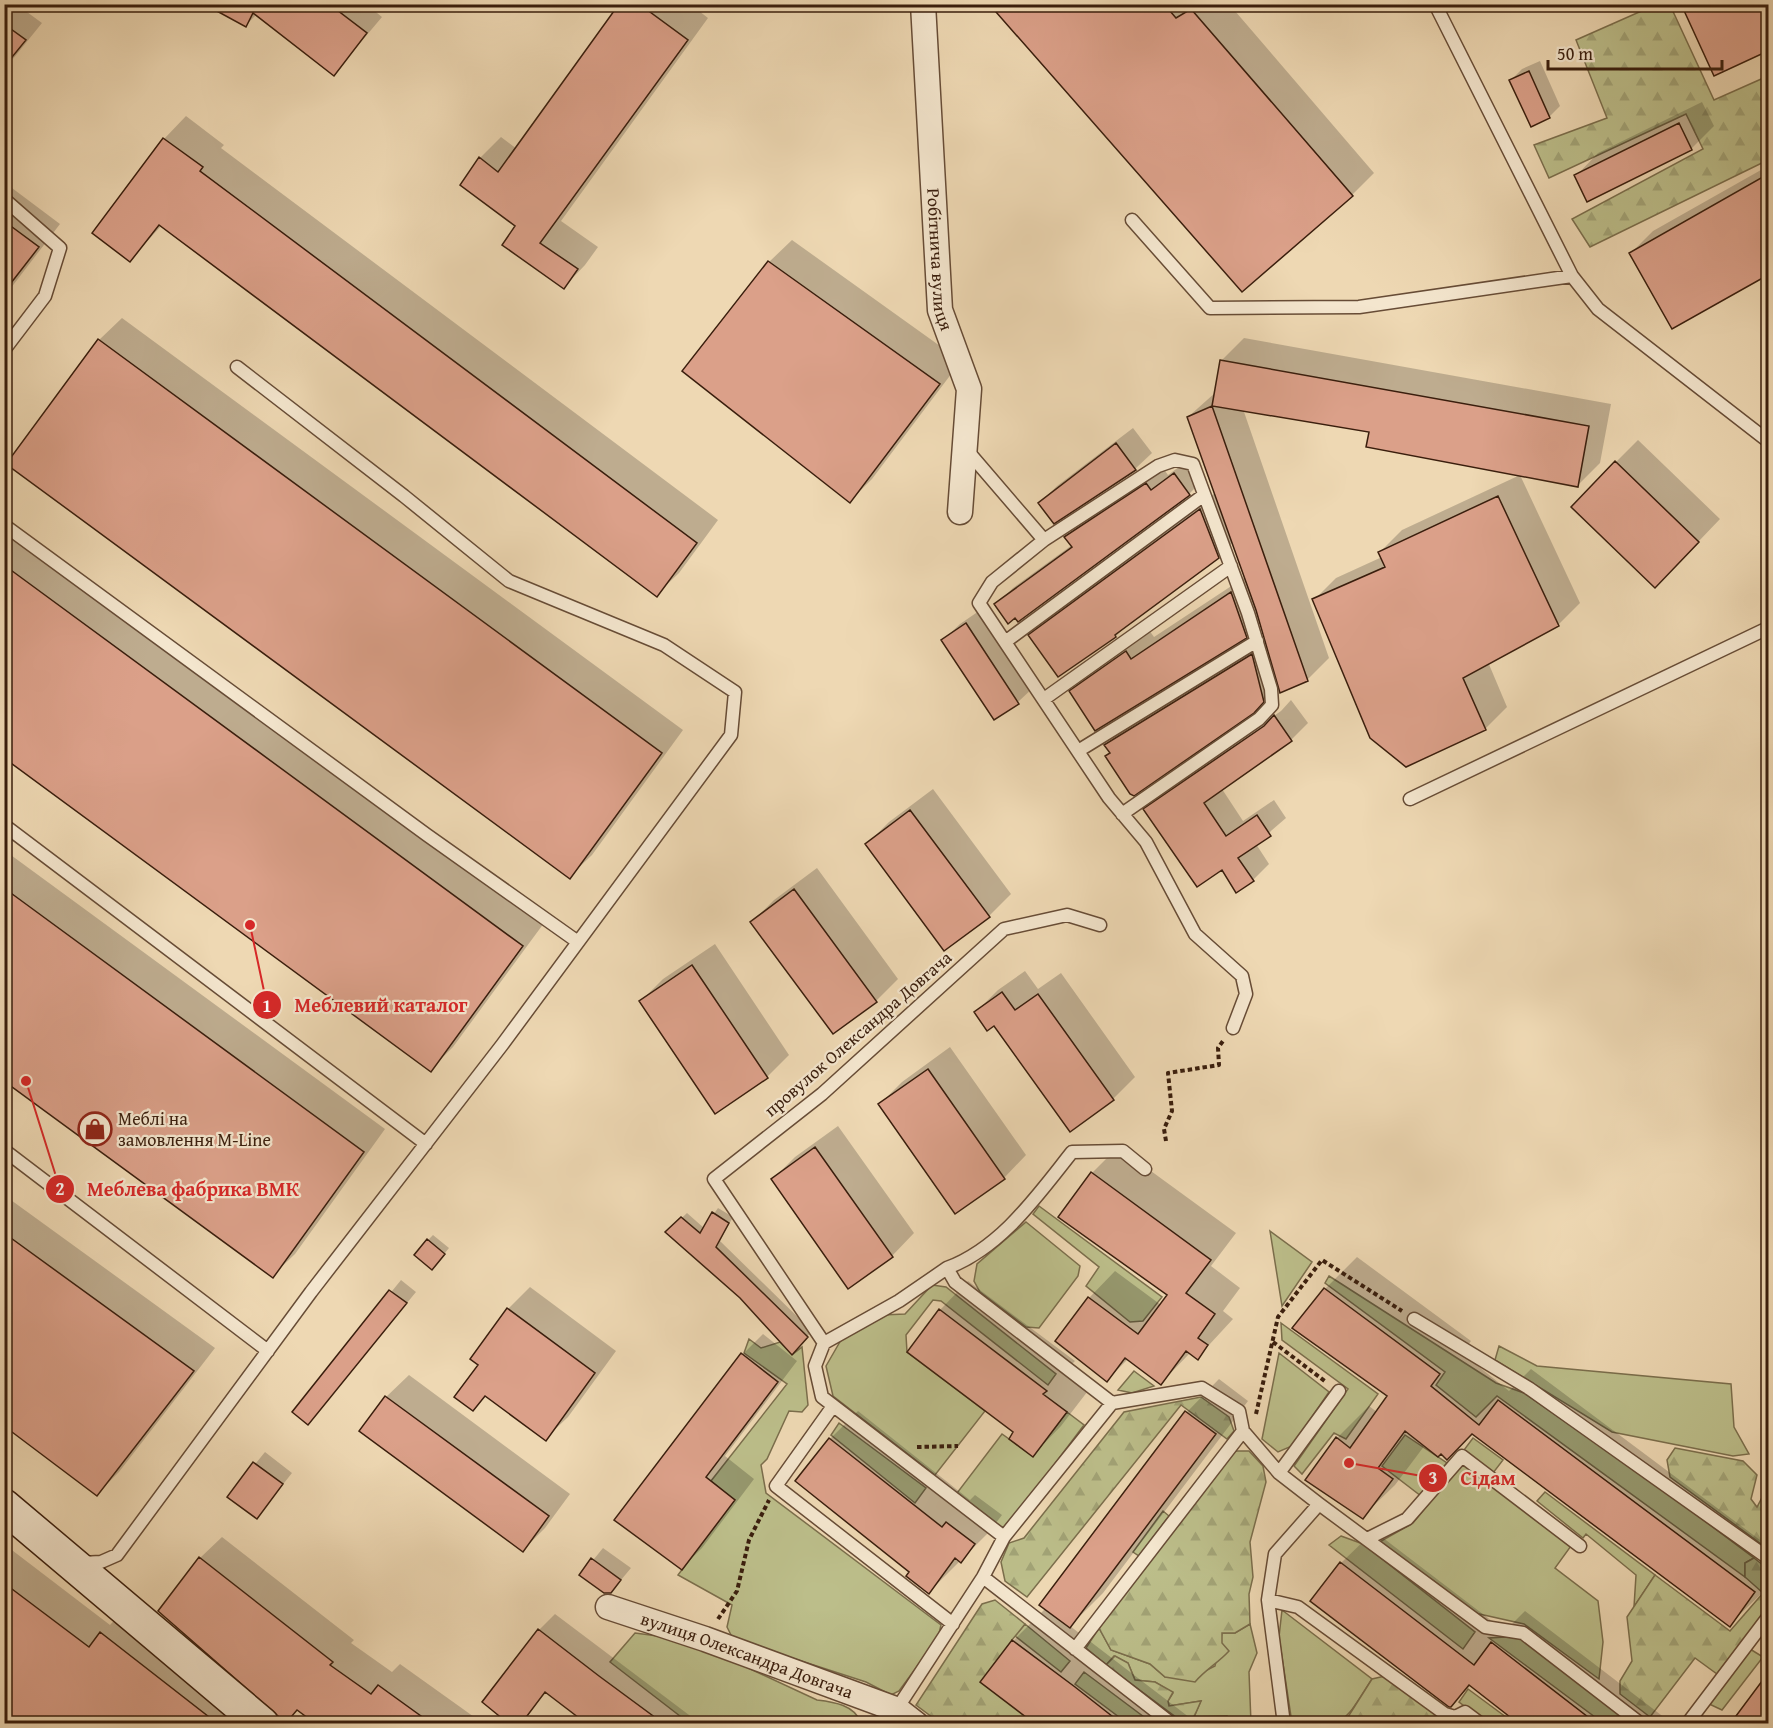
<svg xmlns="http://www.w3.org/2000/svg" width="1773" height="1728" viewBox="0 0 1773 1728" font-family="'Gentium Book Plus',serif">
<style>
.green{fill:#bcbe8a;stroke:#7b6e4c;stroke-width:1.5}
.forest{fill:url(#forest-firs);stroke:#7b6e4c;stroke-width:1.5}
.shadow{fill:#0003}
.building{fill:#dba089;stroke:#3a1e0d;stroke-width:1.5}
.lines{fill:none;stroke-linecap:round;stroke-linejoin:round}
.lane-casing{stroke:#674c36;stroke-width:15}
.street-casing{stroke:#674c36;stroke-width:27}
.secondary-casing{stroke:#3a1e0d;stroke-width:36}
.path{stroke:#3a1e0d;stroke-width:4;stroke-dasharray:4.5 3;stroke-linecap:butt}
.lane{stroke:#f4e6ce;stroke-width:12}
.street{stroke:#f4e6ce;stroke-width:24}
.secondary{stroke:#f4e6ce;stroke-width:33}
.labels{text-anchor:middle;stroke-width:4.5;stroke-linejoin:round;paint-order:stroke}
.street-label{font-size:18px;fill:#3a1e0d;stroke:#f4e6ce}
.poi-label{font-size:18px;fill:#3a1e0d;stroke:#f4e6ce;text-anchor:start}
.leader{fill:none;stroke:#d62828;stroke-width:2}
.callout-dot{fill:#d62828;stroke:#f4e6ce;stroke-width:2}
.mark-label{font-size:18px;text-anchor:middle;font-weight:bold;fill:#fff}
.callout-label{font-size:20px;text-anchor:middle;font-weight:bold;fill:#d62828;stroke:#f4e6ce;stroke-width:4.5;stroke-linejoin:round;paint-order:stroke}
</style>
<defs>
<pattern id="forest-firs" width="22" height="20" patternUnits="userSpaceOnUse" patternTransform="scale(1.5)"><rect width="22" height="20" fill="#bcbe8a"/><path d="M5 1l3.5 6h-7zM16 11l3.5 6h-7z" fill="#a2a376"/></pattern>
</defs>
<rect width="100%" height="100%" fill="#eed8b3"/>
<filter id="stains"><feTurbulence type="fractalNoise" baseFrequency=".00333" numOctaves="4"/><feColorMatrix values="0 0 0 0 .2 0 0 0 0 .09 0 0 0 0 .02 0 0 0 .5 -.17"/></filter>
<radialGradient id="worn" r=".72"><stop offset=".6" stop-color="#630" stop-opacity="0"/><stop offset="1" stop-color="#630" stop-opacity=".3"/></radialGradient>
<path class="green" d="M1039,1206L1162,1297L1143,1321L1130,1322L1086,1286L1099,1267L1033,1214Z
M1026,1222L1080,1266L1078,1276L1039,1328L1026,1327L980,1292L974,1281L977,1264Z
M1270,1231L1312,1262L1282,1306Z
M1329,1276L1496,1383L1524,1393L1665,1491L1754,1558L1745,1563V1577L1497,1396L1476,1417L1436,1385L1445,1372L1325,1283Z
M932,1285L946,1287L1056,1374L1048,1385L941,1301L933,1300L906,1335L907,1352L985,1411L935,1475L833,1396L826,1366L841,1340L882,1315L905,1314Z
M1281,1323L1378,1394L1346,1439L1334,1433L1302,1474L1294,1466L1348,1389L1282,1340Z
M749,1339L761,1348L780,1342L793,1354L802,1347L808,1405L802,1412L789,1411L767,1459L761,1465L766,1493L941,1625L938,1638L899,1691L891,1695L866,1682L733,1639L727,1627L732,1605L678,1575L734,1500L711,1481L787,1384L744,1353Z
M1499,1346L1537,1366L1731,1384L1734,1427L1749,1454L1733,1456L1612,1432L1495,1360Z
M1279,1353L1329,1392L1292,1446L1278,1452L1262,1439Z
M1134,1371L1154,1386L1132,1393L1118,1390Z
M1067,1412L1084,1425L1005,1530L957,1493L1002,1434L1033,1456Z
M839,1423L926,1488L915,1503L831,1435Z
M1405,1435L1447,1463L1421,1496L1382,1466Z
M1473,1438L1503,1460L1493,1473L1464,1450Z
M1463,1462L1571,1546L1555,1568L1598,1601L1603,1642L1599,1679L1524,1624L1475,1613L1434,1581L1376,1544L1413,1523Z
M1545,1492L1655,1575L1634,1607L1636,1575L1586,1534L1583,1538L1537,1501Z
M1163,1511L1169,1516L1139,1556L1133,1552Z
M1341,1536L1363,1544L1475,1632L1463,1649L1329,1545Z
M1282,1610L1372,1679C1341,1727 1349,1723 1292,1723L1279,1637Z
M1025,1624L1070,1661L1061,1672L1015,1636Z
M1250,1624L1257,1653L1249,1672L1251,1723H1228L1227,1717H1194L1201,1701L1169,1706L1168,1701L1173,1693L1155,1682L1135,1680L1128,1663L1114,1656L1106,1665L1086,1648L1099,1628L1111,1650L1150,1664L1165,1677L1203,1672L1215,1666L1222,1633H1235Z
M635,1633L680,1639L701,1646L817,1700C834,1702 855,1705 861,1723H689L610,1662Z
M1523,1636L1636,1723H1603L1489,1638Z
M1750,1649L1763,1657L1722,1710L1707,1703Z
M1084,1672L1152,1723H1127L1075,1684Z
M1468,1689L1514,1723H1487L1459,1702Z"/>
<path class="forest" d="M1655,5H1670L1714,100L1768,76V160L1590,247L1572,219L1703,149L1686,114L1549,178L1534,145L1607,118L1576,40Z
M1201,1397L1229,1417L1234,1431L1227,1439L1181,1405L1027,1597L1005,1581L1001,1562L1009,1543L1024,1538L1124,1412Z
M1675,1448L1743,1461L1757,1475L1751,1499L1757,1507L1768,1486V1549L1670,1477L1667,1460Z
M1232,1451H1249L1263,1466L1266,1482L1250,1542L1253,1577L1249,1594L1250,1624L1235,1633H1222V1643L1229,1651C1218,1663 1205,1670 1195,1682L1165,1677L1150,1664L1111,1650L1099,1628Z
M1754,1558L1768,1569V1608L1717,1674L1695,1658L1650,1717L1620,1694V1681L1632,1661L1627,1617L1655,1575L1730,1631L1763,1593L1745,1577V1563Z
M995,1600L1025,1624L1012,1640L1035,1723H940L916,1705L982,1604Z
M1115,1656L1128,1663L1135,1680L1155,1682L1173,1692L1168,1701L1169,1706L1201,1701L1194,1717L1227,1716L1228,1723H1184L1106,1665Z
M1385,1676L1448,1720L1449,1723H1383L1377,1719L1374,1723L1337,1724L1348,1717L1372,1679Z"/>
<path class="shadow" d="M4,4H16L42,23L4,70Z
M208,4H366L382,17L334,74L257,14L245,26Z
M523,4H538L532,10Z
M621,4H690L708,18L561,221L598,247L585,265L564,287L517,225L480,158L501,137L517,149Z
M990,4H1229L1374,173L1352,195Z
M1683,4H1768V50L1714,75Z
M1540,61L1560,106L1549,117L1511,80L1522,69Z
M1702,102L1714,126L1691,149L1588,200L1576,176L1598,153Z
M186,116L224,145L221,148L718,520L679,573L656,595L162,225L130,260L94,233L164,139Z
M1768,166V273L1673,327L1631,253L1653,231Z
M4,182L60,224L4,297Z
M792,240L961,361L872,479L850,501L769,262Z
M122,318L683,730L592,855L569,877L8,464L99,340Z
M1244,338L1611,404L1600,463L1578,485L1371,431L1243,409L1329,658L1307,680L1279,685L1253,712L1111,752L1106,745L1128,723L1265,638L1261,622L1246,636L1071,691L1093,669L1149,630L1154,637L1245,577L1233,542L1218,557L1131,621L1116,636L1060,675L1030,636L1052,613L1215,493L1188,417L1216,392L1221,361Z
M1133,428L1152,453L1135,469L1055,521L1040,503L1057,486Z
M1638,440L1720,519L1677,564L1616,462Z
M1191,458L1205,478L1189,494L996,605L1013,588L1072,545L1066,537L1083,520L1163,468L1168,475Z
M1520,475L1580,603L1558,625L1488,662L1507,707L1485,729L1314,600L1336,578L1382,557L1380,552L1402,530Z
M4,527L544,923L453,1047L430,1070L4,756Z
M979,611L1035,686L1018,702L994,718L943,640L960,624Z
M1291,700L1308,723L1291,740L1222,789L1243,821L1274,800L1286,818L1256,844L1269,864L1253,880L1222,868L1145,810L1162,793L1281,711Z
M933,789L1011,894L989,916L867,844L889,822Z
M4,850L385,1129L295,1254L272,1276L4,1079Z
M817,868L898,979L876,1001L752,922L774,900Z
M715,944L789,1055L767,1077L641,1001L663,979Z
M1025,971L1038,989L1061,973L1135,1077L1113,1099L976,1012L998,990Z
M950,1047L1026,1155L1004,1178L880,1104L902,1082Z
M838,1126L914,1233L892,1256L849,1287L773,1179L795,1157Z
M1118,1147L1236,1233L1211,1266L1240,1288L1223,1311L1233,1319L1197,1358L1190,1353L1161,1383L1128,1359L1107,1380L1057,1340L1089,1298L1115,1271L1161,1305L1169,1295L1060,1217L1092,1173Z
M4,1195L215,1348L119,1472L97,1494L4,1424Z
M718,1208L733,1217L720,1241L812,1331L797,1348L667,1232L687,1213L704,1228Z
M433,1235L449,1248L437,1263L428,1240Z
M1357,1257L1471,1341L1462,1353L1509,1391L1531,1369L1768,1546V1583L1762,1593L1729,1625L1472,1433L1441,1452L1425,1445L1395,1485L1362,1517L1337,1438L1369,1406L1377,1412L1389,1396L1325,1289Z
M401,1280L416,1292L308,1423L294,1412Z
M968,1281L1075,1361L1071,1365L1094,1383L1061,1426L1033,1455L1016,1432L940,1310Z
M530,1287L616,1351L568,1417L545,1439L487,1395L473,1409L480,1364L508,1309Z
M763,1334L797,1361L725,1456L754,1479L702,1548L682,1568L616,1520L743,1354Z
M409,1375L570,1494L545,1528L523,1550L361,1431L386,1397Z
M1219,1379L1248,1401L1103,1593L1070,1626L1198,1724H1037L1013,1641L1046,1608L1041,1605L1187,1412Z
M858,1411L970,1500L975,1495L1002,1515L989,1532L929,1592L911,1571L830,1439Z
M265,1452L292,1473L257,1517L229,1496Z
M1374,1531L1505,1631L1525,1611L1665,1718L1661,1724H1522L1471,1685L1451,1705L1341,1563Z
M222,1537L354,1640L351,1643L392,1672L400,1664L484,1724H318L298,1709L200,1558Z
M4,1544L110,1625L123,1611L269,1724H4Z
M603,1548L631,1568L611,1592L581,1575Z
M555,1614L701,1724H590L547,1691L520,1724L539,1630Z
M1768,1675V1724H1732Z"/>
<path class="building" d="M204,4H329L367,33L334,76L253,13L246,27Z
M619,4H639L688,40L540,243L578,269L564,289L502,245L515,226L460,185L479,157L498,172Z
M989,4H1164L1176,18L1191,9L1353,196L1242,292Z
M1681,4H1768V51L1714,76Z
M4,24L26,40L4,67Z
M1529,71L1550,118L1531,127L1509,80Z
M1679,123L1692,150L1587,202L1574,175Z
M163,138L203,167L200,171L697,543L657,597L159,225L130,262L92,233Z
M1768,174V275L1672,329L1629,253Z
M4,221L39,247L4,292Z
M768,261L940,384L850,503L682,371Z
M98,339L662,753L570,879L6,464Z
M1220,360L1589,426L1578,487L1366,447L1369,432L1212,406Z
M1212,406L1308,681L1280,693L1256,610L1187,417Z
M1116,443L1136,470L1054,524L1038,503Z
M1615,461L1699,542L1655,588L1571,507Z
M1174,473L1190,495L1018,622L1015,618L1008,624L994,604L1072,547L1064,537L1146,483L1151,490Z
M1498,496L1559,626L1463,678L1486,730L1406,767L1370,738L1312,599L1385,567L1378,552Z
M1200,509L1219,558L1115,635L1116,637L1058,677L1028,635Z
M4,565L523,946L431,1072L4,758Z
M1231,592L1247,638L1095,731L1069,691L1126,651L1131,659Z
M966,623L1019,704L994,720L941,640Z
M1252,654L1264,702L1254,713L1134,796L1130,794L1105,756L1110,753L1104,745Z
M1274,715L1292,741L1204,803L1226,836L1257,815L1271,836L1238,858L1254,881L1236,893L1222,870L1197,887L1143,809L1264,726Z
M910,810L990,917L944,951L865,844Z
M4,888L364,1152L273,1278L4,1081Z
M794,889L877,1002L833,1034L750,922Z
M692,965L768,1078L715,1114L639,1001Z
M1002,992L1015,1010L1038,994L1114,1100L1070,1132L994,1026L987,1031L974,1012Z
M928,1069L1005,1179L955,1214L878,1104Z
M815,1147L893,1257L848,1289L771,1179Z
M1091,1172L1211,1260L1186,1293L1215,1314L1198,1338L1208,1345L1198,1360L1186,1351L1161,1385L1125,1358L1107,1382L1055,1341L1088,1297L1138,1334L1167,1295L1058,1217Z
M712,1212L729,1223L716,1247L808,1337L792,1355L740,1298L665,1232L681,1217L700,1233Z
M4,1233L194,1371L97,1496L4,1426Z
M427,1239L445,1254L432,1270L414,1255Z
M1324,1288L1440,1374L1431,1386L1479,1425L1498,1400L1755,1592L1730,1627L1472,1434L1447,1460L1441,1454L1438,1457L1405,1431L1378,1468L1393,1479L1363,1519L1305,1480L1336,1437L1350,1448L1387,1396L1292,1328Z
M389,1290L407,1303L308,1425L292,1412Z
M507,1308L595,1373L546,1441L485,1396L473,1411L454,1397L478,1365L470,1359Z
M939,1309L1047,1391L1043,1394L1067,1412L1033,1457L1009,1439L1013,1432L907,1352Z
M741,1353L778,1382L706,1477L735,1500L682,1570L614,1520Z
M385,1396L549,1516L523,1552L359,1431Z
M1185,1411L1216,1434L1070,1628L1039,1605Z
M829,1438L942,1527L946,1522L975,1544L961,1563L955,1558L929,1594L906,1576L909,1572L795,1481Z
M253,1462L283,1484L257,1519L227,1497Z
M199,1557L333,1662L330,1665L371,1694L378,1685L432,1724H316L297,1710L286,1723L158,1611Z
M591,1558L621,1580L611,1593H604L579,1575Z
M1340,1562L1474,1665L1491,1642L1597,1724H1519L1469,1685L1451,1707H1449L1310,1601Z
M4,1583L89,1647L100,1632L218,1724H4Z
M538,1629L599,1676L664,1724H587L545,1692L521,1724H509L482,1702Z
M1012,1640L1075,1687L1122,1724H1035L980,1682Z
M1768,1673V1724H1730Z"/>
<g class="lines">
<defs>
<path id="lane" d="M1435,4L1572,276
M4,199L60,248L45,296L4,350
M1132,220L1210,308L1359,307L1572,276L1598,309L1768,441
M965,448L1044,540L992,582L979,603L1109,798L1146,842L1195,934L1242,976L1246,994L1233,1028
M4,525L427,835L578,942
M1044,540L1158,466L1175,460L1193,464L1248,613L1271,689L1272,705L1259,719L1122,814
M1005,642L1204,495
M1044,699L1231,566
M1078,751L1257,641
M1410,799L1768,628
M4,825L426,1144
M4,1150L268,1351
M1145,1169L1123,1151L1072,1152C1037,1196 1001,1248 947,1268L955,1282L1112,1403L1202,1388L1239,1411L1243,1431L1279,1473L1319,1504L1485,1627L1523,1633L1641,1724
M1414,1319L1530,1389L1768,1558
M824,1343L899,1301L947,1268
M833,1406L776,1486L953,1624
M1279,1473L1339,1391
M1004,1537L822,1397L815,1366L824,1343L714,1179L822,1094L1004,929L1067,915L1100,925
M1369,1538L1407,1519L1462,1456L1580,1546
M81,1563L101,1562L117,1555L311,1292L502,1045L731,735L735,692L664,645L509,581L404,496L237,367
M983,1577L1172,1724
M1268,1600L1298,1607L1445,1714L1455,1717L1465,1712L1481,1724
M1075,1649L1243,1431
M887,1724L983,1577L1004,1537L1112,1403
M1284,1724L1268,1600L1275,1554L1319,1504
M1687,1724L1768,1617"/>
<g id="street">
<path id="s1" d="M923,4L940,310L969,389L960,512"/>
<path id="s2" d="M608,1607L705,1639L898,1710L916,1724"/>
</g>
<path id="secondary" d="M4,1506L262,1724"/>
</defs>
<use href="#lane" class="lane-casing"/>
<use href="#street" class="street-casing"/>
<use href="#secondary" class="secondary-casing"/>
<path class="path" d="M1166,1141L1164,1129L1172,1111L1168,1073L1219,1065L1218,1048L1223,1041
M1273,1342L1326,1382
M1256,1414L1278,1317L1322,1260L1402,1311
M917,1447L958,1446
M718,1619L737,1591L749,1540L769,1500"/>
<use href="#lane" class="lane"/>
<use href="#street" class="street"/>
<use href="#secondary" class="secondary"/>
</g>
<defs>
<symbol id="shop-ring" viewBox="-11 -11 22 22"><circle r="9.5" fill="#f4e6ce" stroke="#8f2418" stroke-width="1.5"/><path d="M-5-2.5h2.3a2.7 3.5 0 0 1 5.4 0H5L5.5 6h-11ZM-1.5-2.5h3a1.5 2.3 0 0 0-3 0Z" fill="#8f2418"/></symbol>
</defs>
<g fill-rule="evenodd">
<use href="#shop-ring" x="76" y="1110" width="38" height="38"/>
</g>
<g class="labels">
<g class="street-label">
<text dy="6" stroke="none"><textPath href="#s1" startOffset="256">Робітнича вулиця</textPath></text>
<text transform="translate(858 1034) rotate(-41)" y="6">провулок Олександра Довгача</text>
<text dy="6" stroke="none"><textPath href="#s2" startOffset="147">вулиця Олександра Довгача</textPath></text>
</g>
<g class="poi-label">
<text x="118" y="1125">Меблі на<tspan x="118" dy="21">замовлення M-Line</tspan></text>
</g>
</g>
<path class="leader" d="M250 925L267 1005M26 1081L60 1189M1349 1463L1433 1478"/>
<g class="callout-dot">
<circle cx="250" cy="925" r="6"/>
<circle cx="26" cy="1081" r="6"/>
<circle cx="1349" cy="1463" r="6"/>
<circle cx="267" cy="1005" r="15"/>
<circle cx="60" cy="1189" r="15"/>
<circle cx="1433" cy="1478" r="15"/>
</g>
<g class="mark-label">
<text x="267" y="1012">1</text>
<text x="60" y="1195">2</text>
<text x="1433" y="1484">3</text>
</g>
<g class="callout-label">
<text x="381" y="1012">Меблевий каталог</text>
<text x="193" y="1196">Меблева фабрика ВМК</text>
<text x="1488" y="1485">Сідам</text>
</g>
<rect width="1773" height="1728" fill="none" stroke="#eed8b3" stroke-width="24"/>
<rect x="6" y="6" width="1761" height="1716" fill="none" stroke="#3a1e0d" stroke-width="3"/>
<rect x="12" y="12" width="1749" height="1704" fill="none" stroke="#3a1e0d" stroke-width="1.5"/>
<path d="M1548 60v9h174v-9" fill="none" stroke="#3a1e0d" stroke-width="3"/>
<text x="1557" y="60" font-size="18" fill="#3a1e0d" stroke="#f4e6ce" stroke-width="4.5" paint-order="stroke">50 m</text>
<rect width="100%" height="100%" filter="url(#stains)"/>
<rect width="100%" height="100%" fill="url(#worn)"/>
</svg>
